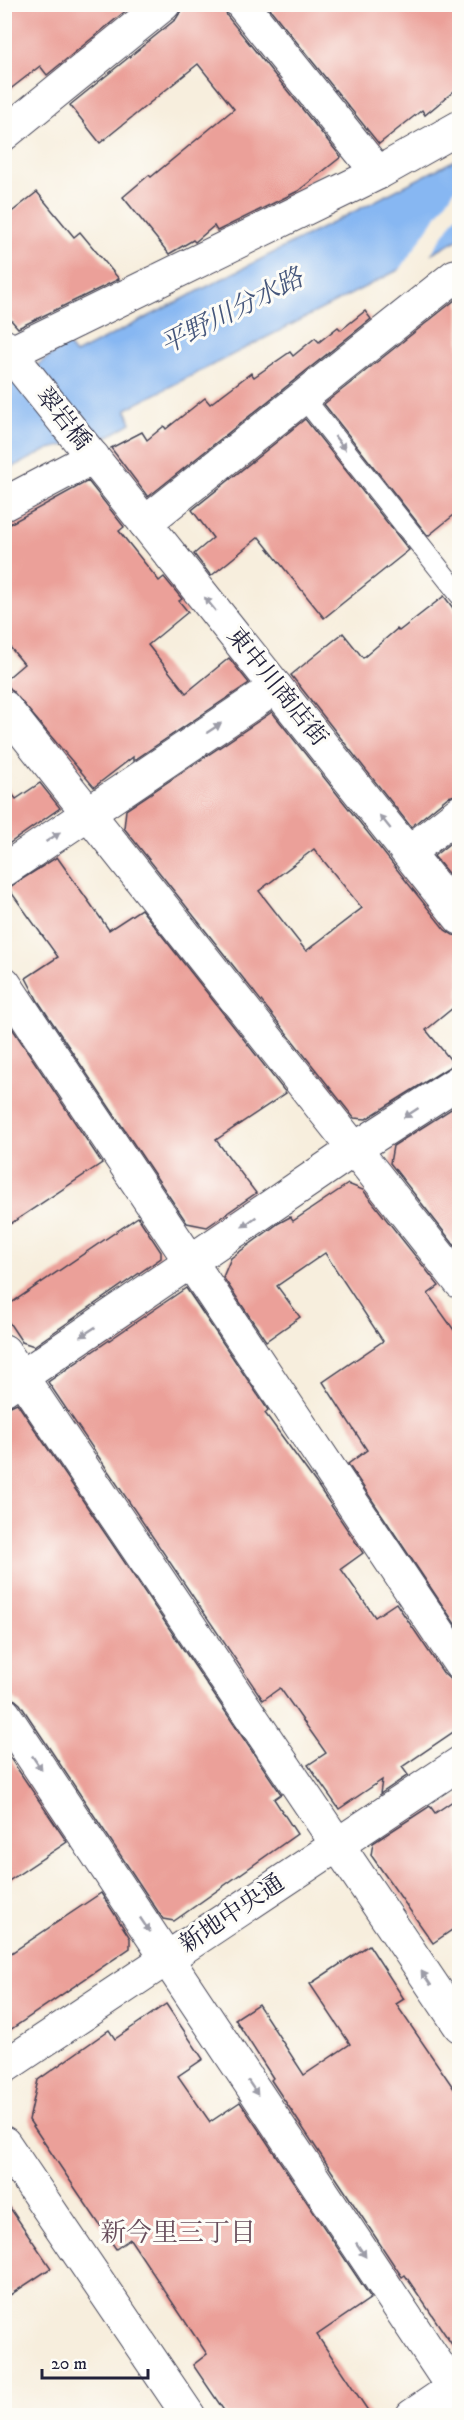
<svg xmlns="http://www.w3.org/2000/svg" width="464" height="2420" font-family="'IM FELL DW Pica','Noto Serif JP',serif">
	<rect width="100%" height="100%" fill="#fdfcf7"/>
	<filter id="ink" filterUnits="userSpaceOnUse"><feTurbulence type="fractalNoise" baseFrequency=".0167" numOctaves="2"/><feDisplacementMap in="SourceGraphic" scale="12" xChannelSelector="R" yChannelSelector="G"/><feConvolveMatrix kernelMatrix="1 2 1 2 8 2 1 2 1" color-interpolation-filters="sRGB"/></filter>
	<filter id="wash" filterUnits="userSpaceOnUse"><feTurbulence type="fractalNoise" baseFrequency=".008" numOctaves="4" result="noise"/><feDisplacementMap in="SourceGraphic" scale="24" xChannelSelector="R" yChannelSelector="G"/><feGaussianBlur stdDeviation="1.35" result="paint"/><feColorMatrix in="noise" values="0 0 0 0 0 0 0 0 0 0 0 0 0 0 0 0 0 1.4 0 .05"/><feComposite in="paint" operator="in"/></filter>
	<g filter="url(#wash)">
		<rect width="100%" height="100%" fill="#f7eedd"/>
		<!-- water -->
		<polygon fill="#87b7f2" stroke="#546c96" stroke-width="1.5" points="459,158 459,239 126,409 131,423 109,436 49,449 5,471 4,389 67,344 75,354"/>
		<!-- pier -->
		<polygon fill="#f7eedd" points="459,183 459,212 428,258 397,274"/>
		<g id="blocks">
			<!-- building -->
			<g fill="#eba099" fill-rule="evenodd">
				<polygon points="4,4 134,4 47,75 40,66 4,94"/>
				<polygon points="182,4 224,4 227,16 341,157 298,191 217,231 214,226 195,242 193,240 169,254 123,197 149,175 151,177 234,109 198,64 100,143 70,105 176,19 181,11"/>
				<polygon points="266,4 459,4 459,87 425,115 422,110 379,144"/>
				<polygon points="37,192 74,237 80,232 119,279 18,328 4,312 4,218"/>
				<polygon points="455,300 459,300 459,511 428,536 324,404"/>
				<polygon points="365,311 371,319 148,497 111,448 142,432 147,440 164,426 166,429 205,398 210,404 251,373 254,377 290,352 293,356 315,338 319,342 338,327 341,330"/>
				<polygon points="305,419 409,550 324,618 259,537 211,576 194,554 213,538 192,510"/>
				<polygon points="88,481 124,527 119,531 159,581 164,577 182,599 179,601 188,612 148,645 186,693 229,658 249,683 133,761 133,757 94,787 4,681 24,664 4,640 4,527"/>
				<polygon points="444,596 459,616 459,794 448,797 411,827 291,675 343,633 363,658 397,629 399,631"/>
				<path d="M272,712L445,930L453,935L459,936V1003L426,1030L454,1064L366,1119L354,1118L124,828L126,810ZM314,849L362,908L306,951L259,891Z"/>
				<polygon points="4,783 16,799 40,783 60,808 4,847"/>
				<polygon points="459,836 459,887 434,856"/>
				<polygon points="57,857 109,930 141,909 286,1093 216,1140 256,1193 207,1227 187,1223 38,1001 26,978 58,957 8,888"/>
				<polygon points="8,1022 102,1163 4,1228 4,1025"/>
				<polygon points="459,1104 459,1242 455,1246 390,1163 393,1146"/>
				<polygon points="348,1184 363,1190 439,1286 428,1294 459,1337 459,1630 348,1464 367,1450 323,1382 383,1341 325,1253 277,1286 300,1317 266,1341 223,1277 231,1258 279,1223 290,1217 293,1221"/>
				<polygon points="138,1217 161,1252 161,1258 34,1346 22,1342 4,1315 4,1308"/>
				<polygon points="186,1288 268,1410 265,1413 316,1483 363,1553 341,1569 375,1617 396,1603 444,1674 451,1680 459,1683 459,1728 402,1767 408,1775 380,1794 382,1780 339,1809 308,1765 326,1753 280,1688 263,1700 48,1382"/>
				<polygon points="17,1403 281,1794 274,1799 297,1834 174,1921 163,1919 20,1704 13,1698 4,1696 4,1409"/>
				<polygon points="4,1749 67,1842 4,1884"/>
				<polygon points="459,1797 459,1925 433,1943 371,1855 373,1843 430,1806 435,1813"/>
				<polygon points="101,1893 130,1938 130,1948 4,2034 4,1958"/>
				<polygon points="369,1945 404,1999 396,2004 459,2096 459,2355 405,2275 402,2277 271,2080 273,2078 235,2019 258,2004 304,2075 350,2044 310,1984"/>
				<polygon points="166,2004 203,2059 178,2076 210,2122 240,2102 371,2298 317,2335 371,2415 227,2415 193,2365 207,2354 130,2239 116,2249 29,2120 38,2080 109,2030 115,2039"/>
				<polygon points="4,2199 51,2268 4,2299"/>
			</g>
		</g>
	</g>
	<g filter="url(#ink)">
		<use href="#blocks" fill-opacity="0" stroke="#424153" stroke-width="1.5"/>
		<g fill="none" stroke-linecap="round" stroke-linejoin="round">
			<defs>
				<polyline id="service" points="303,397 460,595"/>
				<g id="minor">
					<polyline points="242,4 378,173"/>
					<polyline points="4,134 164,4"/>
					<polyline points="4,346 460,918"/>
					<polyline points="4,356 378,173 460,127"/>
					<polyline points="4,504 93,457"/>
					<polyline points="145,523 455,276 460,282"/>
					<polyline points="4,707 460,1282"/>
					<polyline points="409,852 460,812"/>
					<polyline points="4,870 276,687"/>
					<polyline points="4,983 460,1664"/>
					<polyline points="4,1351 460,2026"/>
					<polyline points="4,1389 356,1148 460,1081"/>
					<polyline points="4,1714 453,2388 460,2390"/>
					<polyline points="412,2416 453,2388"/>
				</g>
				<g id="tertiary">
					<polyline points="4,2067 460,1763"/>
					<polyline points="4,2143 189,2416"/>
				</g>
			</defs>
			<!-- service casing -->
			<use href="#service" stroke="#424153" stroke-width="22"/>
			<!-- minor casing -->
			<use href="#minor" stroke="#424153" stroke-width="35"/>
			<!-- tertiary casing -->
			<use href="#tertiary" stroke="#424153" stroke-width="35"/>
			<!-- service -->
			<use href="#service" stroke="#fff" stroke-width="20"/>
			<!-- minor -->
			<use href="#minor" stroke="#fff" stroke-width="33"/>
			<!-- tertiary -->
			<use href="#tertiary" stroke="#fff" stroke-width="33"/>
		</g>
		<!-- one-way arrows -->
		<defs><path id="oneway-solid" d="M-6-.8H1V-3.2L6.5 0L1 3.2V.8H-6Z" transform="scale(1.5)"/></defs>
		<g fill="#9c9ca7">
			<use href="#oneway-solid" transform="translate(340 443) rotate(52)"/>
			<use href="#oneway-solid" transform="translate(210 604) rotate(-129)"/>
			<use href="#oneway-solid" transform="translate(214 728) rotate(-34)"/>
			<use href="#oneway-solid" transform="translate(385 822) rotate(-129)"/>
			<use href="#oneway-solid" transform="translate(53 837) rotate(-34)"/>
			<use href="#oneway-solid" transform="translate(411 1113) rotate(147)"/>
			<use href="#oneway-solid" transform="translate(249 1222) rotate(145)"/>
			<use href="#oneway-solid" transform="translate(88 1332) rotate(146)"/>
			<use href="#oneway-solid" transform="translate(37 1763) rotate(56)"/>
			<use href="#oneway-solid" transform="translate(145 1925) rotate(56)"/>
			<use href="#oneway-solid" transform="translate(426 1978) rotate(-124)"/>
			<use href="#oneway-solid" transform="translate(253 2088) rotate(56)"/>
			<use href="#oneway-solid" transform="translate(361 2250) rotate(56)"/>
		</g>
	</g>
	<g text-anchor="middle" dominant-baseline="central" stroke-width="6" stroke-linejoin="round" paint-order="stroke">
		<!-- street labels -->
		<g font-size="24" fill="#22223b" stroke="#fdfcf7">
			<text transform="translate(63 419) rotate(51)">翠岩橋</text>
			<text transform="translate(277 687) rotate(51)">東中川商店街</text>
			<text transform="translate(232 1914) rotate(-34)">新地中央通</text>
		</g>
		<!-- water labels -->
		<g font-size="26" font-style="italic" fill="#45567b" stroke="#fdfcf7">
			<text transform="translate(232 312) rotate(-27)">平野川分水路</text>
		</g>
		<!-- neighbourhood labels -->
		<g font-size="26" fill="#684e5c" stroke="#fdfcf7">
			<text x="178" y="2233">新今里三丁目</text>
		</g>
	</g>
	<!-- margin -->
	<rect width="464" height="2420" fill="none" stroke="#fdfcf7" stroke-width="24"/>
	<!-- scale -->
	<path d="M42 2369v9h106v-9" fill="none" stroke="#22223b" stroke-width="3"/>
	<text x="51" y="2369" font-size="18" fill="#22223b" stroke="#fdfcf7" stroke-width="4.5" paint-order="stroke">20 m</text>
</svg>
